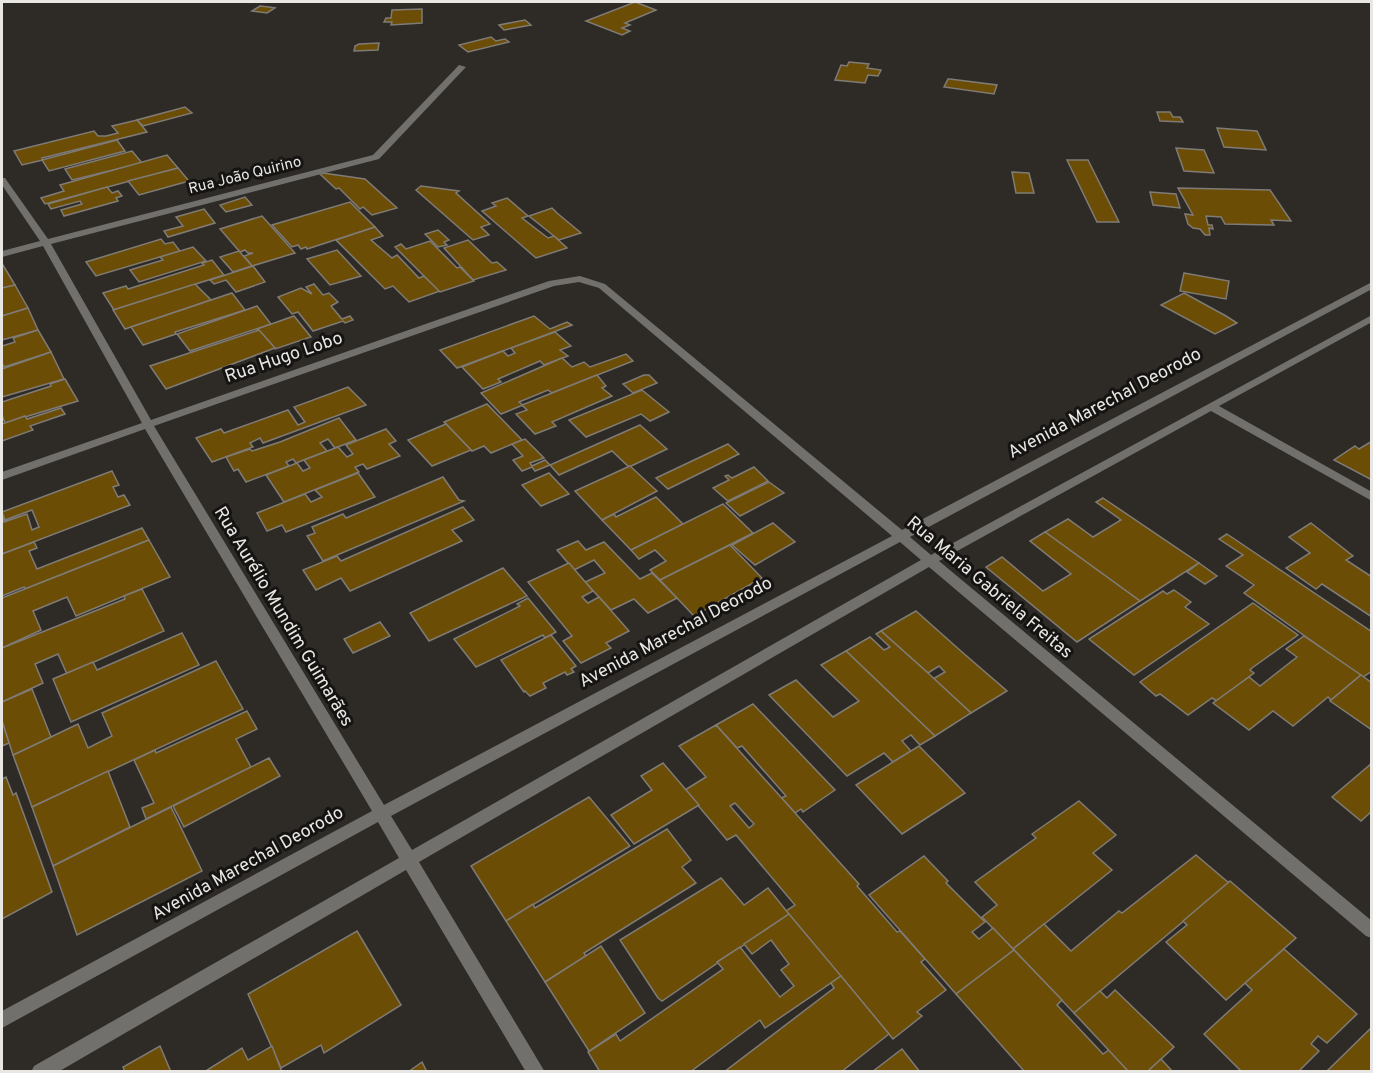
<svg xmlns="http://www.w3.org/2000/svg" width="1373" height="1073" font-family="Overpass,sans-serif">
	<rect width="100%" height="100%" fill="#2e2b27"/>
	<!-- building -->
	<g fill="#6c4d05" stroke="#7f7b76" stroke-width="1.5" fill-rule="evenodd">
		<polygon points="635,2 656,10 625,23 630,25 622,28 630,31 622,35 586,21"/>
		<polygon points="260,6 269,7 275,8 267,13 252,11"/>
		<polygon points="422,9 422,23 391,25 392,22 384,22 386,18 391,18 392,10"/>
		<polygon points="525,20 531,25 504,30 499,25"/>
		<polygon points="491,37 496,41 505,39 509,42 468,52 459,45"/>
		<polygon points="379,43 378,50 354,51 355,46 359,44"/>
		<polygon points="849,62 869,64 867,68 881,70 878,76 868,75 865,83 835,80 841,65 847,66"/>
		<polygon points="948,79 950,79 997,85 994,94 944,87"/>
		<polygon points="185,107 192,113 143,126 137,120"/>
		<polygon points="1157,112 1170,112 1173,117 1180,117 1183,122 1160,121"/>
		<polygon points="137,120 147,132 42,158 43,160 22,165 14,151 94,131 98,136 106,136 118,133 112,126"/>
		<polygon points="1217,128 1257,131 1266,150 1224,147"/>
		<polygon points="117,140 125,151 49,171 42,160"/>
		<polygon points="1176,148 1204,150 1214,173 1184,171"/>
		<polygon points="132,151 142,163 72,180 65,169"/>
		<polygon points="167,155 178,168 45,204 41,198 64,191 60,185"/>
		<polygon points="1067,160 1088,160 1119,222 1097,222"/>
		<polygon points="178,168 189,181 139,195 128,181"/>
		<polygon points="1012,172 1029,173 1034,193 1016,193"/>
		<polygon points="323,173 365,179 397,208 372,215 363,207 360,209 339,188 336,189 320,174"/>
		<polygon points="421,186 459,191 456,193 490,224 481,227 489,235 473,240 416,190"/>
		<polygon points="107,187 112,193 118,191 122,196 116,198 118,201 64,216 61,210 82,204 80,201 51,209 48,204"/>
		<polygon points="1178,188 1270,190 1291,221 1271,220 1274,225 1225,224 1221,217 1206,216 1208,225 1212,225 1213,229 1209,228 1210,235 1205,235 1200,229 1193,228 1188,224 1185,214 1193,215"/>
		<polygon points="1150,192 1176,194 1180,208 1153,205"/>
		<polygon points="245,197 252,205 226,212 220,205"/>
		<polygon points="507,198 528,216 522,218 548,238 554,236 567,248 536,258 482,211 496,206 492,203"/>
		<polygon points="350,202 375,227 307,249 306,247 301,249 298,245 292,247 272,225"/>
		<polygon points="552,208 557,213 581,233 559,240 529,216"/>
		<polygon points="204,209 215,223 168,237 164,231 183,226 176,217"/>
		<polygon points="262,216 295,253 252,266 244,256 253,253 248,253 245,250 240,252 220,229"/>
		<polygon points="375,227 383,236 371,240 392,258 397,255 419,278 424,276 440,291 409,302 393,286 385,289 336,240"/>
		<polygon points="438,230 449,240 444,242 447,245 438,247 425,234"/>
		<polygon points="161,239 165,244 173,242 180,251 96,276 86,262"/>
		<polygon points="468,240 492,263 497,262 506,270 473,280 444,248"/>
		<polygon points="430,241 457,268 460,267 474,281 440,292 395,247 401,244 406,249"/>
		<polygon points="193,247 206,261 139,282 130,270 163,260 160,257"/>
		<polygon points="337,250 361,276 330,285 307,259"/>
		<polygon points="239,251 252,266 233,272 220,257"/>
		<polygon points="212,260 224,275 114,310 103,293 126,286 128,289 204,265 202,263"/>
		<polygon points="2,265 3,265 15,285 2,288"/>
		<polygon points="253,266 265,282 236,292 226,280 214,284 210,280"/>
		<polygon points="1184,273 1229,281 1226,299 1180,291"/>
		<polygon points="195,284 211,300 125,329 113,310"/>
		<polygon points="314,284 323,295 329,293 338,302 331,306 342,319 350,316 353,320 345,323 343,321 313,331 298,312 292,314 278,297 301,288 312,294 306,287"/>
		<polygon points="15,285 28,308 2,316 2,288"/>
		<polygon points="232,293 245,310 175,332 176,334 143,345 131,327"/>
		<polygon points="1184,293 1226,316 1237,323 1215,334 1161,305"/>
		<polygon points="257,306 271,324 190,351 177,334"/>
		<polygon points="28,308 38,330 2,340 2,316"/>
		<polygon points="294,316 311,337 275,349 257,329"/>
		<polygon points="534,316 550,329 567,322 572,325 457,368 440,350"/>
		<polygon points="38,330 51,352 4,367 2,363 2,346 15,342 13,338"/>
		<polygon points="259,330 275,348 166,389 150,366"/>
		<polygon points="555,332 571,346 560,350 568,356 544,365 540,361 498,379 501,382 483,389 462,367 503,351 508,356 515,353 511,348"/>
		<polygon points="51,352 64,379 2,397 2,369"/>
		<polygon points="626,354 633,361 552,393 548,390 519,402 523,405 501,414 481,393 562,358 572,367 584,362 590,367"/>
		<polygon points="597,375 606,386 602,388 612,396 552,422 556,426 535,434 516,414 527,410 522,405"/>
		<polygon points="644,375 649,375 657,383 633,393 623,384"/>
		<polygon points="65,379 78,401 5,423 2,415 2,402 51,386 50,384"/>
		<polygon points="348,387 366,405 263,443 260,438 250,443 253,447 212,462 196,438 221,429 224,433 288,410 298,425 305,422 294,407"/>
		<polygon points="642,390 669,412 650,421 641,414 586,437 569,420"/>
		<polygon points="487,404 522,440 491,453 484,446 472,451 444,422"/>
		<polygon points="61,408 65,414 30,426 33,430 2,441 2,424 25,416 27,419"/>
		<polygon points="339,418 356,440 335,448 328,439 320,443 327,451 296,463 293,459 286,462 289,466 246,482 238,469 234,471 226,457 250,449 252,451 280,442"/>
		<polygon points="446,424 471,450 432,466 408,440"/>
		<polygon points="640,425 667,449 629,467 612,451 559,475 550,465"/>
		<polygon points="386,429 396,441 389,444 400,456 367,469 363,464 355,467 359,472 284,502 266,475 297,463 303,471 310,468 304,460 338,447 347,457 353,454 346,445"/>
		<polygon points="525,439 544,458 530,463 532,466 545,460 550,465 535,471 532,467 522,471 513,460 523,456 512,444"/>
		<polygon points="1372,441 1372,480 1334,460 1355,446 1359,449"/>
		<polygon points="728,444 739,454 668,489 656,478"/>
		<polygon points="630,466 657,491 602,520 575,491"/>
		<polygon points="754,467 768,481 728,501 713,488 729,480 725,476 728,475 732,478"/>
		<polygon points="112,471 119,485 113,487 118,497 124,495 130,505 2,554 2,516 4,522 27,514 32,530 39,527 32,510 5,520 2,512"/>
		<polygon points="358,473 375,497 286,532 282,525 267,531 257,513 305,494 311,502 322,497 315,490"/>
		<polygon points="549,473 569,494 541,506 522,485"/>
		<polygon points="443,477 459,500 464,501 323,561 307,536 315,533 312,527 343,514 346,518"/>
		<polygon points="769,482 784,493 740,516 726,503"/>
		<polygon points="656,497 683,524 631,550 602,520 614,514 616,517"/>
		<polygon points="1103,498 1199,563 1140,601 1045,532 1068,519 1093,537 1121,520 1096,502"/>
		<polygon points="723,504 753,533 660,580 650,570 666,561 655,550 639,559 631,550"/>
		<polygon points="463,507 474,520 452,530 462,541 350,591 341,578 316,590 303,570 337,556 341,561"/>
		<polygon points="773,523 795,542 755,565 732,545"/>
		<polygon points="1311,523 1353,556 1346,560 1372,577 1372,617 1322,584 1316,589 1286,568 1310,553 1289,537"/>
		<polygon points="142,528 149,540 25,589 24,587 2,596 2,554 34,542 37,548 29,551 37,569"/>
		<polygon points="1045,532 1140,601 1077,642 986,567 1002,557 1043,591 1071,574 1030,541"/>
		<polygon points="1227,534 1372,632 1372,671 1363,677 1244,593 1254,585 1226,566 1243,555 1219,539"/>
		<polygon points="149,540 170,577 76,616 67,597 33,611 41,630 2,648 2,598"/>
		<polygon points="578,541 586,550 604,542 640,579 652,573 677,598 648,613 634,599 611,610 585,582 605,573 594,560 574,570 557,550"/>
		<polygon points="730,545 762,578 694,616 660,580"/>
		<polygon points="569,563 593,591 582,597 588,603 599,597 629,631 606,643 611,648 581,663 563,641 572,636 528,582"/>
		<polygon points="1199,563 1217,576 1205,584 1187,572"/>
		<polygon points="503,568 527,596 429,641 410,613"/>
		<polygon points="142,589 164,631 67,674 58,654 35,664 43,683 2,702 2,648 125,599 124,596"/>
		<polygon points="1174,590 1191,602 1185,607 1209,624 1134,675 1089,639 1163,591 1167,594"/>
		<polygon points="528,598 556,632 545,638 543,635 476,667 454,639 520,606 517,604"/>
		<polygon points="1253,603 1298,635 1252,668 1250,670 1254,673 1217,701 1212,698 1188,715 1160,694 1156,696 1140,682"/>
		<polygon points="916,611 962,652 1007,691 971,713 933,679 945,672 939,666 928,673 881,631"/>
		<polygon points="380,622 390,636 353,653 344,639"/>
		<polygon points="881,631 928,673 971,713 935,736 846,651 870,637 884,650 890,647 876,634"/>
		<polygon points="182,633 199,665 71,722 53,679 93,662 97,670"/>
		<polygon points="551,635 576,666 571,669 574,672 567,675 565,672 543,683 546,688 530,696 525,691 524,692 501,660"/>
		<polygon points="1304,636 1361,675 1331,700 1328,697 1293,726 1273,711 1249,730 1213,703 1249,677 1260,686 1297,657 1286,649"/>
		<polygon points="846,651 935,736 920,745 911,735 902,741 911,751 893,762 884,753 847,776 769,695 796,680 833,717 859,701 821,665"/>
		<polygon points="216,661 243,709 32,807 13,755 78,724 88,748 112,736 102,713"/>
		<polygon points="1361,675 1372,683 1372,730 1330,701"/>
		<polygon points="32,689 51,737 13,755 2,721 2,702"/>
		<polygon points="753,704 835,790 803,812 801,809 795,813 787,804 781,798 786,796 742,746 737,748 716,725"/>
		<polygon points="247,711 257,729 236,739 251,767 146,819 142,808 154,803 134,760 155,750 156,753"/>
		<polygon points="2,721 9,743 2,746"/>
		<path d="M716,725L859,884L857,886L897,932L900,931L925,959L921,962L946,990L917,1012L922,1016L893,1039L786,911L795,905L736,835L727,840L685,790L706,777L679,746ZM735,803L754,824L749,828L730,806Z"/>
		<polygon points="919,746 965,793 902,834 856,785"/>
		<polygon points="269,758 280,776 184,827 173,806"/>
		<polygon points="663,763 699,805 634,844 611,815 652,790 641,776"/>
		<polygon points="1372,763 1372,811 1361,821 1332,797"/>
		<polygon points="108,771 130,827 53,866 32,807"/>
		<polygon points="6,777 13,795 16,793 52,892 2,919 2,779"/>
		<polygon points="589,797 630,846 506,921 471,866"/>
		<polygon points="1079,801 1116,835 1093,853 1112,870 1013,949 982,917 997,905 975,882 1036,838 1032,834"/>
		<polygon points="171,807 202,871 77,935 53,866"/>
		<polygon points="667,829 691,860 682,867 696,883 584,953 586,956 545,982 506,921 533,904 535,908"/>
		<polygon points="1196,855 1229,883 1074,1013 1013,949 1044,924 1071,951 1119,911 1122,913"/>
		<polygon points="924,856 948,881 946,883 985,922 972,932 979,939 993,928 1014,950 956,994 869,895"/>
		<polygon points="721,878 744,905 768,888 789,914 662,1001 658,998 620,940"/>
		<polygon points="1230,881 1296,938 1226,1000 1166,942 1187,925 1183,921"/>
		<polygon points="789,914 841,976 765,1028 760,1020 690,1072 600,1072 588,1052 616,1034 620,1041 723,969 717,962 740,947 780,997 794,986 781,970 789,964 771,940 752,954 744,944"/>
		<polygon points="357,931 401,1005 324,1053 321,1045 281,1068 248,994"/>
		<polygon points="601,946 645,1013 589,1051 545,982"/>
		<polygon points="1284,949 1357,1014 1327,1043 1318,1036 1311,1044 1319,1051 1298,1072 1242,1072 1204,1034 1252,990 1245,983"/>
		<polygon points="1014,950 1062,1000 1057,1005 1103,1054 1109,1050 1129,1072 1025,1072 956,994"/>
		<polygon points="841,976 889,1034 841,1072 724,1072 834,988 831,983"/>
		<polygon points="1115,990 1174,1047 1147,1072 1129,1072 1074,1013 1100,991 1107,998"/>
		<polygon points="1372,1027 1372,1072 1326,1072"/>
		<polygon points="160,1046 171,1072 125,1072 123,1067"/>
		<polygon points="272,1046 282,1072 204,1072 242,1048 248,1060"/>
		<polygon points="902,1049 920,1072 872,1072"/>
		<polygon points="1161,1059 1173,1072 1147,1072"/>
		<polygon points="422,1062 427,1072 408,1072"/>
	</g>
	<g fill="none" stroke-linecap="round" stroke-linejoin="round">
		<!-- minor -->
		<path fill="#71706d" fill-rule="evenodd" d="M459,65L466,67L379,159L51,244L151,420L549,281L580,276L605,284L902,530L1372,282V289L910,537L931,555L1372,315V322L1219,406L1372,492V501L1211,411L939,561L1372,921V938L1366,936L929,567L419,862L545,1072H526L406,870L58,1072H31L34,1066L399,858L378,822L2,1028V1011L372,811L145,429L2,480V472L142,423L43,246L2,257V251L40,241L2,185V178H5L48,239L373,155ZM579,282L599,288L892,536L384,805L154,426L554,286ZM900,542L921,560L412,850L391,816Z"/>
	</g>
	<g text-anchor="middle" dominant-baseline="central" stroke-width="6" stroke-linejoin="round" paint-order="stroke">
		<!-- far-street labels -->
		<g font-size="15" fill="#e9e7e4" stroke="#151412">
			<text transform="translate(245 176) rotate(-14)">Rua João Quirino</text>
		</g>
		<!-- street labels -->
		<g font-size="18" fill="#e9e7e4" stroke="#151412">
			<text transform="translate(284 358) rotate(-19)">Rua Hugo Lobo</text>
			<text transform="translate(1105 404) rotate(-28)">Avenida Marechal Deorodo</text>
			<text transform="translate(989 588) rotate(40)">Rua Maria Gabriela Freitas</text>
			<text transform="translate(283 617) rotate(59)">Rua Aurélio Mundim Guimarães</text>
			<text transform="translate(676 633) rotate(-28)">Avenida Marechal Deorodo</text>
			<text transform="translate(248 864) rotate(-29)">Avenida Marechal Deorodo</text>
		</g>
	</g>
	<!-- border -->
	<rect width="1373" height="1073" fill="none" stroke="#e9e7e4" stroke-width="6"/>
</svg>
